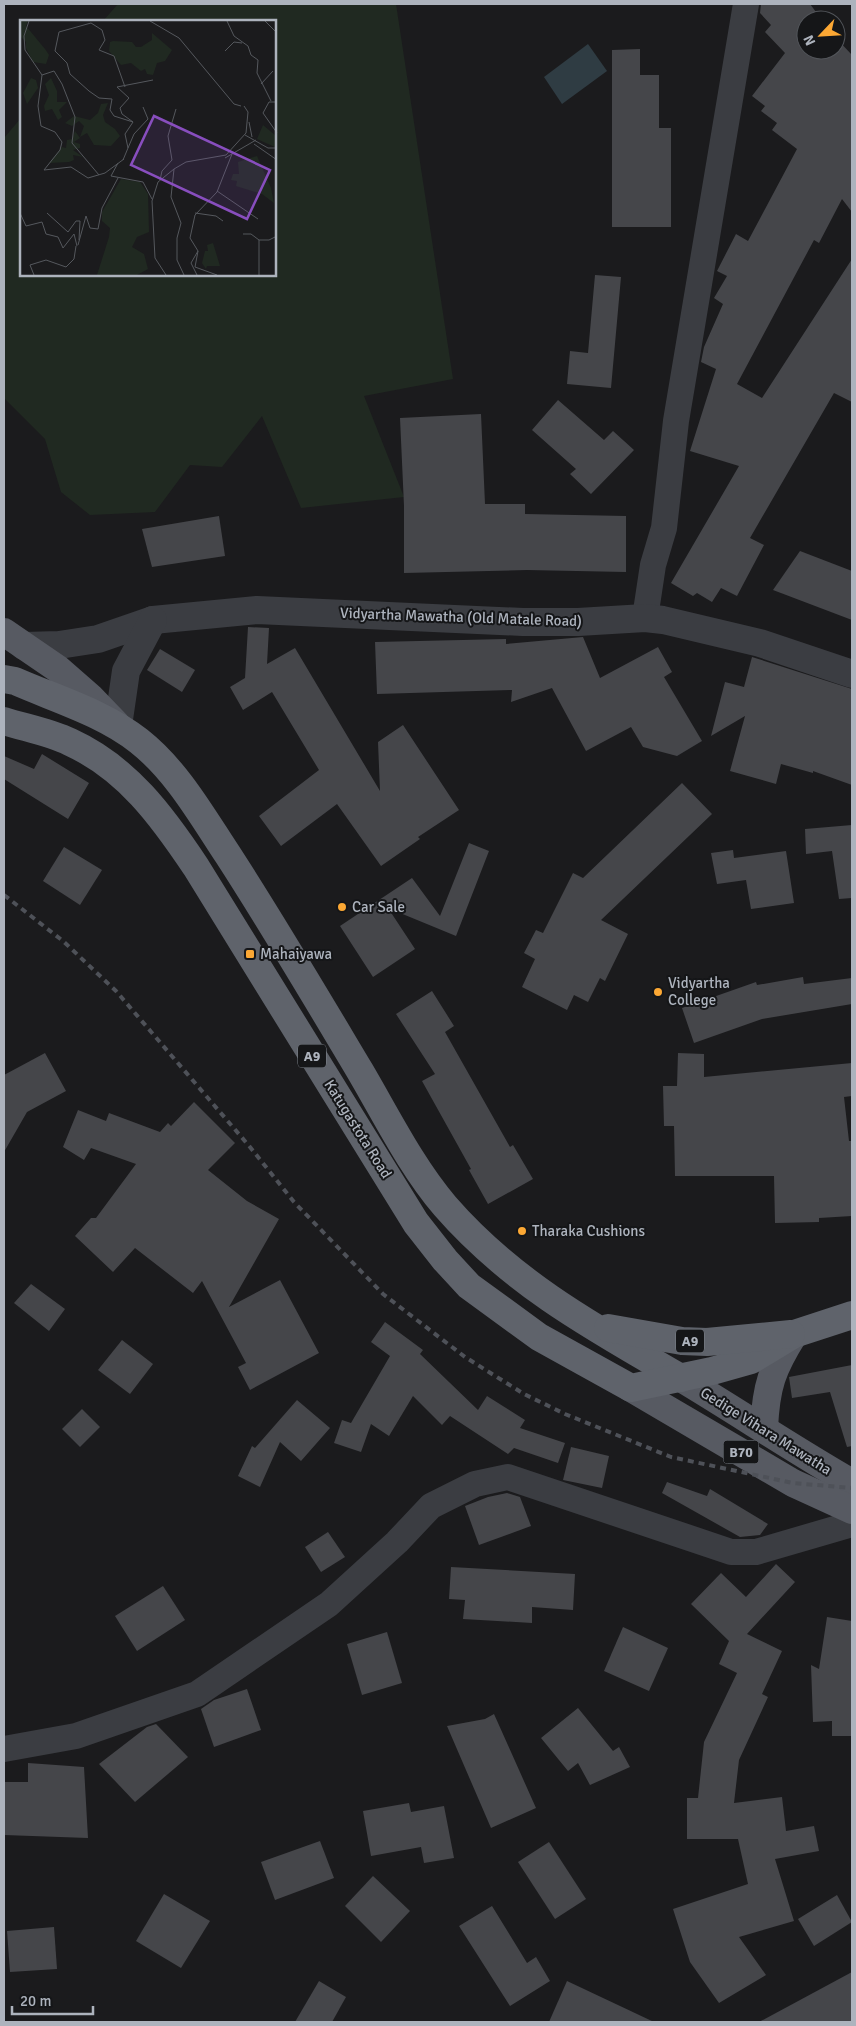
<svg xmlns="http://www.w3.org/2000/svg" width="856" height="2026" font-family="Signika,sans-serif">
	<rect width="100%" height="100%" fill="#1b1b1d"/>
	<!-- green -->
	<polygon fill="#202921" points="118,4 396,4 453,379 364,396 404,497 301,508 262,416 222,467 190,465 155,512 90,515 61,492 45,439 4,398 4,138 21,118 21,275 275,275 275,21 103,21"/>
	<!-- water -->
	<polygon fill="#2f3c43" points="588,44 607,71 562,104 544,77"/>
	<!-- building -->
	<g fill="#45464a">
		<polygon points="761,4 810,4 822,20 806,20 806,50 836,50 836,38 852,55 852,212 842,199 819,243 814,240 737,384 762,398 852,259 852,402 834,393 750,538 764,545 737,596 721,588 712,602 697,593 693,596 671,583 739,466 690,451 716,369 701,362 704,347 723,304 714,298 727,276 717,271 736,234 748,241 797,149 772,130 777,123 761,111 765,106 752,96 785,53 765,32 771,25 760,13"/>
		<polygon points="640,49 640,75 659,75 659,128 671,128 671,227 612,227 612,50"/>
		<polygon points="595,275 621,277 611,388 567,384 570,351 588,353"/>
		<polygon points="558,400 604,440 613,431 634,450 591,494 570,474 576,469 532,430"/>
		<polygon points="481,414 485,504 525,504 525,514 626,516 626,572 527,570 404,573 404,506 400,418"/>
		<polygon points="219,516 225,556 152,567 142,529"/>
		<polygon points="800,551 852,571 852,620 773,590"/>
		<polygon points="248,627 269,628 267,664 295,648 380,791 378,742 403,725 459,810 418,837 420,839 381,866 337,804 281,846 259,816 319,770 272,692 243,710 230,687 245,678"/>
		<polygon points="583,637 600,678 658,647 672,672 664,677 702,741 677,756 643,747 631,727 586,751 552,688 511,702 512,690 377,694 375,642 506,639 506,644"/>
		<polygon points="160,649 195,670 182,692 147,670"/>
		<polygon points="752,657 852,689 852,785 813,771 813,773 781,764 776,784 730,771 745,716 711,736 725,682 744,687"/>
		<polygon points="42,754 89,783 68,819 4,779 4,756 34,769"/>
		<polygon points="682,783 712,814 601,920 628,934 605,981 600,978 588,1002 574,995 567,1010 522,987 535,959 524,953 536,930 543,933 573,873 583,878"/>
		<polygon points="852,825 852,898 839,899 832,851 806,854 805,829"/>
		<polygon points="469,843 489,851 456,936 388,908 415,949 373,977 340,926 412,878 440,916"/>
		<polygon points="64,847 102,870 80,905 43,881"/>
		<polygon points="733,850 734,858 786,851 794,903 751,909 746,880 717,884 711,853"/>
		<polygon points="803,977 804,984 852,978 852,1004 762,1019 694,1043 682,1008 756,982 757,985"/>
		<polygon points="432,991 454,1026 445,1032 510,1147 513,1145 533,1179 488,1204 469,1170 471,1169 422,1081 435,1074 396,1014"/>
		<polygon points="45,1053 66,1091 27,1112 4,1152 4,1075"/>
		<polygon points="678,1053 704,1054 704,1077 852,1063 852,1096 844,1097 849,1141 852,1141 852,1216 819,1218 819,1222 775,1223 774,1176 675,1176 674,1126 664,1126 663,1086 677,1086"/>
		<polygon points="194,1102 235,1143 208,1170 247,1201 279,1219 229,1307 280,1280 319,1353 250,1390 238,1367 246,1363 202,1281 193,1293 135,1248 113,1272 75,1236 91,1218 96,1218 136,1164 91,1148 84,1160 63,1147 78,1110 106,1121 109,1113 160,1132 168,1123 171,1126"/>
		<polygon points="31,1284 65,1309 49,1331 14,1303"/>
		<polygon points="385,1322 423,1350 420,1354 478,1410 487,1396 525,1420 520,1428 565,1443 558,1463 514,1448 508,1454 450,1416 442,1425 413,1396 389,1436 371,1424 361,1452 334,1443 342,1420 351,1423 390,1356 371,1342"/>
		<polygon points="122,1340 153,1364 130,1394 98,1370"/>
		<polygon points="852,1365 852,1446 847,1447 830,1392 792,1398 789,1377"/>
		<polygon points="297,1400 330,1428 301,1461 280,1442 260,1487 238,1476 252,1446 255,1448"/>
		<polygon points="82,1409 100,1427 80,1447 62,1429"/>
		<polygon points="571,1447 609,1456 602,1488 563,1480"/>
		<polygon points="667,1482 707,1496 710,1489 768,1524 760,1535 740,1537 662,1493"/>
		<polygon points="507,1493 520,1497 531,1526 479,1545 465,1506 488,1497"/>
		<polygon points="328,1532 345,1557 321,1572 305,1547"/>
		<polygon points="776,1564 795,1582 747,1634 782,1651 762,1694 768,1697 739,1760 734,1803 782,1797 786,1831 814,1826 819,1851 775,1859 794,1921 739,1937 766,1975 719,2003 690,1962 673,1909 748,1884 738,1839 687,1839 687,1798 698,1798 704,1742 737,1673 719,1664 729,1641 691,1604 721,1573 746,1597"/>
		<polygon points="451,1567 575,1574 573,1610 532,1607 532,1623 463,1619 465,1600 449,1599"/>
		<polygon points="163,1586 185,1620 137,1651 115,1616"/>
		<polygon points="827,1617 852,1621 852,1736 832,1736 832,1721 813,1722 811,1665 819,1669"/>
		<polygon points="623,1627 668,1648 649,1691 604,1671"/>
		<polygon points="387,1632 402,1683 362,1695 347,1644"/>
		<polygon points="247,1689 261,1730 214,1747 201,1709 214,1700"/>
		<polygon points="578,1708 613,1751 619,1747 630,1767 590,1785 578,1763 568,1771 541,1738"/>
		<polygon points="494,1714 536,1808 491,1828 447,1726 485,1719"/>
		<polygon points="156,1724 188,1757 135,1802 99,1764 147,1727"/>
		<polygon points="28,1763 84,1767 88,1838 4,1835 4,1782 28,1782"/>
		<polygon points="409,1803 411,1812 444,1806 454,1858 424,1863 421,1847 371,1856 363,1811"/>
		<polygon points="320,1841 334,1878 275,1900 261,1862"/>
		<polygon points="549,1842 586,1899 555,1919 518,1862"/>
		<polygon points="373,1876 410,1911 381,1942 345,1906"/>
		<polygon points="164,1894 210,1921 181,1968 136,1941"/>
		<polygon points="837,1895 852,1922 814,1946 798,1919"/>
		<polygon points="492,1906 527,1963 536,1957 550,1981 510,2006 459,1926"/>
		<polygon points="54,1927 57,1969 10,1972 7,1931"/>
		<polygon points="852,1972 852,2022 759,2022"/>
		<polygon points="319,1981 346,1997 332,2022 295,2022"/>
		<polygon points="567,1981 654,2022 549,2022"/>
	</g>
	<g fill="none" stroke-linecap="round" stroke-linejoin="round">
		<!-- minor -->
		<g stroke="#3b3d42" stroke-width="26">
			<polyline points="645,618 653,565 664,528 676,421 746,4"/>
			<polyline points="4,1749 76,1736 197,1694 329,1604 397,1542 431,1506 475,1484 508,1477 731,1552 756,1552 852,1524"/>
		</g>
		<!-- tertiary -->
		<g stroke="#3b3d42" stroke-width="28">
			<polyline points="24,646 59,645 98,639 153,620 257,610 523,622 578,622 645,618 663,620 760,643 852,674"/>
			<polyline points="118,726 126,671 153,620"/>
		</g>
		<!-- primary -->
		<g stroke="#575a62" stroke-width="28">
			<polyline points="4,632 58,669 90,697 116,724"/>
			<path d="M681,1378C738,1412 794,1450 852,1483"/>
			<polyline points="631,1388 793,1483 852,1510"/>
			<path d="M764,1428C766,1386 772,1369 794,1334"/>
		</g>
		<!-- trunk -->
		<g stroke="#5f636b" stroke-width="28">
			<path d="M4,679L15,681C56,699 104,713 139,741C177,771 202,816 228,855C274,926 317,999 360,1071C387,1117 411,1166 445,1206C512,1283 594,1328 681,1378"/>
			<path d="M4,721C26,728 49,732 70,742C127,768 162,816 196,867L416,1223L445,1260L469,1286L539,1337L631,1388L712,1371L751,1360L794,1334L852,1315"/>
			<polyline points="608,1328 682,1341 707,1342 791,1334"/>
		</g>
		<!-- rail -->
		<polyline stroke="#4e5158" stroke-width="4" stroke-dasharray="6 5" stroke-linecap="butt" points="4,895 63,941 116,991 250,1147 294,1202 383,1294 465,1357 524,1394 565,1414 671,1457 793,1483 852,1488"/>
	</g>
	<!-- markers -->
	<g fill="#fca834" stroke="#151618" stroke-width="2">
		<circle cx="342" cy="907" r="5"/>
		<rect x="245" y="949" width="10" height="10" rx="2.5"/>
		<circle cx="658" cy="992" r="5"/>
		<circle cx="522" cy="1231" r="5"/>
	</g>
	<g text-anchor="middle" dominant-baseline="central" stroke-width="4" stroke-linejoin="round" paint-order="stroke">
		<!-- shield labels -->
		<g fill="#151618" stroke="#7f848c" stroke-width="1">
			<rect x="298" y="1044.5" width="28" height="23" rx="4"/>
			<rect x="676" y="1329.5" width="28" height="23" rx="4"/>
			<rect x="723.5" y="1440.5" width="35" height="23" rx="4"/>
		</g>
		<g font-size="14" font-weight="bold" fill="#adb3bd">
			<text x="312" y="1056">A9</text>
			<text x="690" y="1341">A9</text>
			<text x="741" y="1452">B70</text>
		</g>
		<!-- street labels -->
		<g font-size="15" fill="#adb3bd" stroke="#151618">
			<text transform="translate(461 617) rotate(2)">Vidyartha Mawatha (Old Matale Road)</text>
			<text transform="translate(358 1129) rotate(58)">Katugastota Road</text>
			<text transform="translate(766 1431) rotate(32)">Gedige Vihara Mawatha</text>
		</g>
		<!-- poi labels -->
		<g font-size="15" fill="#adb3bd" stroke="#151618" text-anchor="start">
			<text x="352" y="907">Car Sale</text>
			<text x="260" y="954">Mahaiyawa</text>
			<text x="668" y="983">Vidyartha<tspan x="668" dy="17">College</tspan></text>
			<text x="532" y="1231">Tharaka Cushions</text>
		</g>
	</g>
	<!-- overview -->
	<g transform="translate(20 20)">
		<rect width="256" height="256" fill="#1b1b1d"/>
		<path d="M0,1H8L6,6L25,29L29,35L26,44L13,42L6,28V22L0,16ZM132,13L152,30L145,41L137,43L133,55L127,54L125,49L121,51L111,43L101,45L89,31L90,22L93,21L112,22L116,27H121L132,20ZM11,58L16,60L18,68L7,84L3,73ZM31,58L37,71V82H47L39,90L42,97L38,100L32,89L25,91L24,86L29,75L25,64ZM88,83L83,95L85,102L95,109L100,116L91,126L74,125L67,113L60,117L64,106L59,101L52,106L45,103L54,96L70,100L78,93L81,84ZM243,105L256,116L255,127L237,119ZM55,111L60,118L54,122L60,124V128L53,130L63,137L53,135L54,140L49,142L29,143L42,127L46,128L47,120L52,119ZM237,136L251,168L254,183L242,174L216,166L217,161L211,160L213,154H219L218,142ZM101,159L120,162L128,174L129,212L117,217L112,227L124,234L128,249L117,255H77L89,217L90,208L82,201V192ZM193,223L200,246H187L186,249L182,243L185,231H188L187,225Z" fill="#202921"/>
		<path fill="none" stroke="#55585d" stroke-width="1" d="M9,1L4,16L5,30L22,55L18,86L21,106L35,112L42,122L40,130L24,150L51,147L68,158L85,153L104,139M130,1L159,18L214,84L221,86M207,1L214,16L228,26L231,35L238,40L237,53L251,81M245,1L257,13M71,3L39,12L35,31L47,43L50,54L69,71L79,78L92,79L90,90L94,96L113,102M71,3L82,10L85,20L79,30L94,36L105,67M205,31L214,22L222,23M22,55L34,51L42,64L55,97L52,123L79,155M241,64L253,51M257,82H249L243,93L257,113M113,102L102,94L100,88L109,78L97,67L133,60M229,102L232,117M225,115L248,128H257M234,124L257,140M108,128L114,114L128,99L123,87M205,138L236,120M103,140L108,128L105,114L113,102M98,143L91,156L123,162L132,179M140,160L142,151L152,140L148,116L156,89M197,171L238,199M0,193L6,206L22,202L26,214L38,217L43,228L54,214L57,226M27,193L48,212L56,201H60L59,220M175,193L196,196L203,201M223,214H231L239,220M58,225L66,196L70,208L78,209L82,188L98,158M178,231L170,218L175,195L197,172L212,134M178,231L175,247L197,255M14,255L10,245L26,240L46,247L54,239L56,226M146,255L135,238L132,181L138,162L154,149M164,255L157,240V218L161,203L151,177L154,149L166,142L206,135L226,113L228,92L224,86M177,255L171,243L178,231M239,255V220H249L257,216"/>
		<path fill="#884ebe" fill-opacity="0.15" stroke="#884ebe" stroke-width="2.5" d="M134,96L250,150L227,199L111,145Z"/>
		<rect width="256" height="256" fill="none" stroke="#adb3bd" stroke-width="2.5"/>
	</g>
	<!-- border -->
	<rect width="856" height="2026" fill="none" stroke="#adb3bd" stroke-width="10"/>
	<!-- north arrow -->
	<g transform="translate(821 35) rotate(245)"><circle r="24" fill="#151618" stroke="#52555a"/>
	<path d="M0-4L9 19L0 12L-9 19Z" fill="#fca834"/>
	<text y="-8" font-size="14" font-weight="bold" text-anchor="middle" fill="#adb3bd">N</text>
	</g>
	<!-- scale -->
	<path d="M12 2006v8h81v-8" fill="none" stroke="#adb3bd" stroke-width="2.5"/>
	<text x="20" y="2006" font-size="15" fill="#adb3bd" stroke="#151618" stroke-width="4" paint-order="stroke">20 m</text>
</svg>
